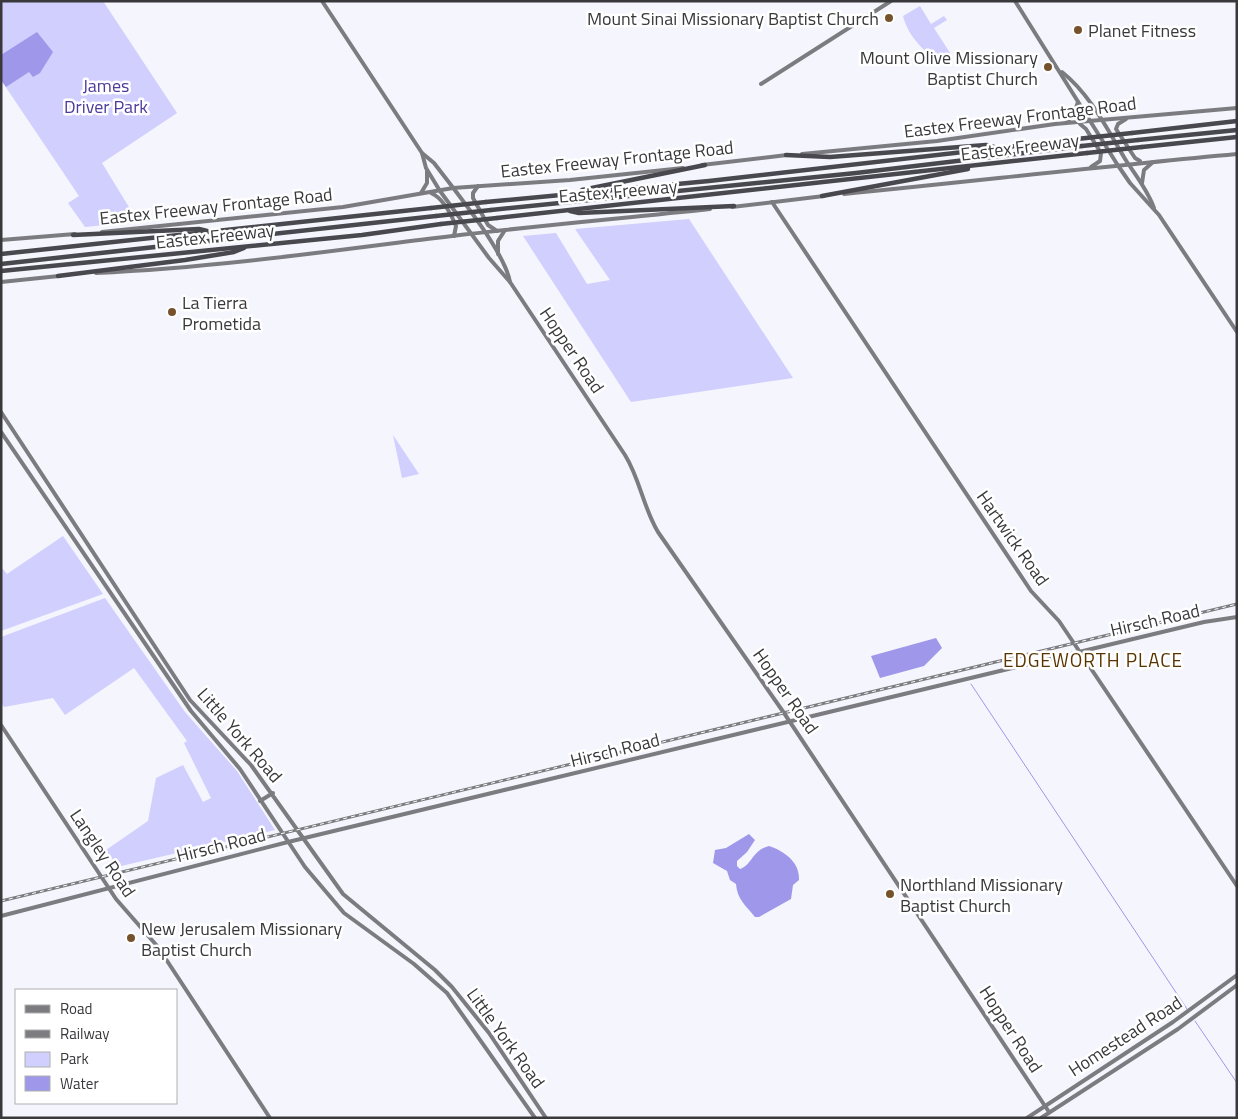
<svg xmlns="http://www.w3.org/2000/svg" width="1238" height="1119" font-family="'Titillium Web',sans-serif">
	<rect width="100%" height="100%" fill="#f5f5fd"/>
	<!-- green -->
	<g fill="#d0cffe">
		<polygon points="1,1 103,1 177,113 102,163 138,222 85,227 68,203 79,196 1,80"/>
		<path d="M920,6L931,24L944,16L947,20L934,28L952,56L938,65C924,48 909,39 903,16Z"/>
		<polygon points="689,219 793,378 631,402 523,236 556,233 587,284 610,280 575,229"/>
		<polygon points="393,435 419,474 402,478"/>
		<polygon points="63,536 103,594 1,631 1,567 7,574"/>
		<polygon points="105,598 185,712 237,771 275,830 117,867 106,850 148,821 156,778 183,765 203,802 211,798 184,743 187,741 134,668 65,715 53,698 4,707 1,703 1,637"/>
	</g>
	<!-- water -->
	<g fill="#9e97ea">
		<polygon points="37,32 53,52 40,73 33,77 29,72 6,87 1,80 1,55"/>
		<polygon points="936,638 942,648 924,666 880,678 871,656"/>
		<path d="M749,834L755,840L747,852L737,861V866L740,869C752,865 752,850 769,846C784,851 800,862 799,880L793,885L791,899L759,917H755C746,906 737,899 736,884L730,880L727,871L713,863L715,850L726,848Z"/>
	</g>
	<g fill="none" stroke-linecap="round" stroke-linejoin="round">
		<!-- stream -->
		<g stroke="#9e97ea" stroke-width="1">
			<polyline points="971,684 1187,1009"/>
			<polyline points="1195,1021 1237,1083"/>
		</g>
		<!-- secondary -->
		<g stroke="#7c7c80" stroke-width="4">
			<path d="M322,1L422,153L434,163C454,189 505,252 510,282"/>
			<polyline points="1015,1 1117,164 1130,183 1159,215 1237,332"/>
			<path d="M1062,72C1091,95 1108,131 1127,162C1137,177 1148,191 1154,208"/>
			<polyline points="761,84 891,1"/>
			<polyline points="1126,119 1118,124 1116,129 1135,158 1140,161"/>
			<polyline points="1066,123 1074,114 1078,102"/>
			<polyline points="1080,124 1086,129 1101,153 1100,161 1091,167"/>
			<path d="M422,153L426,168L440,191L489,258L510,282L625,455C640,479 643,507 658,532L784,713L1049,1112"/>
			<polyline points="802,154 937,141 1055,124 1237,108"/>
			<polyline points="702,165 787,155"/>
			<polyline points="1142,183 1144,170 1153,162"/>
			<polyline points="478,186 473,193 473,198 488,225 497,231"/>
			<polyline points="421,193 427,183 427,171"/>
			<path d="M431,193C443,198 451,214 456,226L454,236"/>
			<path d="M844,194C975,181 1106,166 1237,154"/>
			<polyline points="772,202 1031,591 1059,621 1237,886"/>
			<polyline points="732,207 824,196"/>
			<polyline points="102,232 343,207 453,188 570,180 683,168"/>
			<polyline points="1,240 75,234"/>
			<polyline points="498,254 498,241 505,230"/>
			<path d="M96,273C207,268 317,253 427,239C521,227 616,219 710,209"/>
			<polyline points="1,282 59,276"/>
			<polyline points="1,412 190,700 251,765 343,894 435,970 452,987 489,1033 546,1118"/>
			<polyline points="1,432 191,711 240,769 305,867 344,913 414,964 447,993 535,1118"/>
			<polyline points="1,725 116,899 158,947 270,1118"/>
			<polyline points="260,801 273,793"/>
			<polyline points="1,916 288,842 1133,639 1204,622 1237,617"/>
			<polyline points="1027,1118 1173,1022 1237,975"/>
			<polyline points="1041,1118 1178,1029 1237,985"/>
		</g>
		<!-- highway -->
		<g stroke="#48484e" stroke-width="4.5">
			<polyline points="1132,133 1237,121"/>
			<polyline points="1138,140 1237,130"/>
			<polyline points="1142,147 1237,137"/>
			<polyline points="786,155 830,157 986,145 994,147"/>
			<polyline points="582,190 705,165"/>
			<polyline points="822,196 968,169"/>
			<polyline points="486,202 709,181 1077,139"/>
			<polyline points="491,210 856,173 1082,146"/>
			<polyline points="570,211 579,213 734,206"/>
			<polyline points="497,218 1087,153"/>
			<polyline points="73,235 199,229 207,231"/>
			<polyline points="1,254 431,208"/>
			<polyline points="1,264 436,216"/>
			<polyline points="1,271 362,235 441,224"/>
			<polyline points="58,276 185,260 234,252 244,248"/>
		</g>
		<defs>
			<polyline id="rail" points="1,901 1237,604"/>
		</defs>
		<!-- rail casing -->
		<use href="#rail" stroke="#7c7c81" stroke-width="3"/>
		<!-- rail -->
		<use href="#rail" stroke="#fff" stroke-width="1" stroke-dasharray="4" stroke-linecap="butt"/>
		<!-- highway-bridge -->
		<g stroke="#48484e" stroke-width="4.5">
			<polyline points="1077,139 1132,133"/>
			<polyline points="1082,146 1138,140"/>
			<polyline points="1087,153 1142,147"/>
			<polyline points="431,208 486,202"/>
			<polyline points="436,216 491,210"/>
			<polyline points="441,224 497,218"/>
		</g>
	</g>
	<!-- markers -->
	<g fill="#76522c" stroke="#fff" stroke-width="2">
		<circle cx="889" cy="18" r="5"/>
		<circle cx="1078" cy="30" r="5"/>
		<circle cx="1048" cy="67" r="5"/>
		<circle cx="172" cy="312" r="5"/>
		<circle cx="890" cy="894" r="5"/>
		<circle cx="131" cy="938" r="5"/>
	</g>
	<g text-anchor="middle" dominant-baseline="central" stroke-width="5" stroke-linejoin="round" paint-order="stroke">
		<!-- poi labels -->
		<g font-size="18" fill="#39393c" stroke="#fff" text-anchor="start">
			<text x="879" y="18" text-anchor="end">Mount Sinai Missionary Baptist Church</text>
			<text x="1088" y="30">Planet Fitness</text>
			<text x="1038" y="57" text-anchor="end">Mount Olive Missionary<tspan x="1038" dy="21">Baptist Church</tspan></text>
			<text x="182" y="302">La Tierra<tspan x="182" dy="21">Prometida</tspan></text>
			<text x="900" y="884">Northland Missionary<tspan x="900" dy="21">Baptist Church</tspan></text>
			<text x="141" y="928">New Jerusalem Missionary<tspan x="141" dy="21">Baptist Church</tspan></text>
		</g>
		<!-- park labels -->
		<g font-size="18" fill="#4c3b9b" stroke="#fff">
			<text x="106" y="85">James<tspan x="106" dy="21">Driver Park</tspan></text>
		</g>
		<!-- street labels -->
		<g font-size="18" fill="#39393c" stroke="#fff">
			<text transform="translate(1020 117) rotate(-7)">Eastex Freeway Frontage Road</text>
			<text transform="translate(1020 147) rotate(-7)">Eastex Freeway</text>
			<text transform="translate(617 159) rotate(-6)">Eastex Freeway Frontage Road</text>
			<text transform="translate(618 191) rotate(-5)">Eastex Freeway</text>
			<text transform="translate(216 206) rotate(-6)">Eastex Freeway Frontage Road</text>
			<text transform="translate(215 236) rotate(-6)">Eastex Freeway</text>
			<text transform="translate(572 350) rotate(56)">Hopper Road</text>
			<text transform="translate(1013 538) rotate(55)">Hartwick Road</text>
			<text transform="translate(1155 620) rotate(-13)">Hirsch Road</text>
			<text transform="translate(786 691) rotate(55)">Hopper Road</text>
			<text transform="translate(240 735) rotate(49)">Little York Road</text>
			<text transform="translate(615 750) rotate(-14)">Hirsch Road</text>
			<text transform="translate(221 845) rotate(-14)">Hirsch Road</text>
			<text transform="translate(103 853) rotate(56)">Langley Road</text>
			<text transform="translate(1011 1029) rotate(57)">Hopper Road</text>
			<text transform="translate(1125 1036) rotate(-33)">Homestead Road</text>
			<text transform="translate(506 1038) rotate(54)">Little York Road</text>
		</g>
		<!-- neighbourhood labels -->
		<g font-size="19" letter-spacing="1" fill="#593400" stroke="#fff">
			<text x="1093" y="659">EDGEWORTH PLACE</text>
		</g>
	</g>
	<!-- border -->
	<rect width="1238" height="1119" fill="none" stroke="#39393c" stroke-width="5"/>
	<!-- legend -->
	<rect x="15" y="989" width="162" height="115" fill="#ffffff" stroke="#b0b0b1"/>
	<rect x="25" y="1005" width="25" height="8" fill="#7c7c80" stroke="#b0b0b1"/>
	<text x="60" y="1014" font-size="15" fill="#39393c">Road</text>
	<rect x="25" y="1030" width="25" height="8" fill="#7c7c81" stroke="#b0b0b1"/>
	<text x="60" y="1039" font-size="15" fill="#39393c">Railway</text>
	<rect x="25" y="1052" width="25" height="15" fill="#d0cffe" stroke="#b0b0b1"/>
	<text x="60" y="1064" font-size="15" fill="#39393c">Park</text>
	<rect x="25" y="1076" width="25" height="15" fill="#9e97ea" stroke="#b0b0b1"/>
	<text x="60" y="1089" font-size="15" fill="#39393c">Water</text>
</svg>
